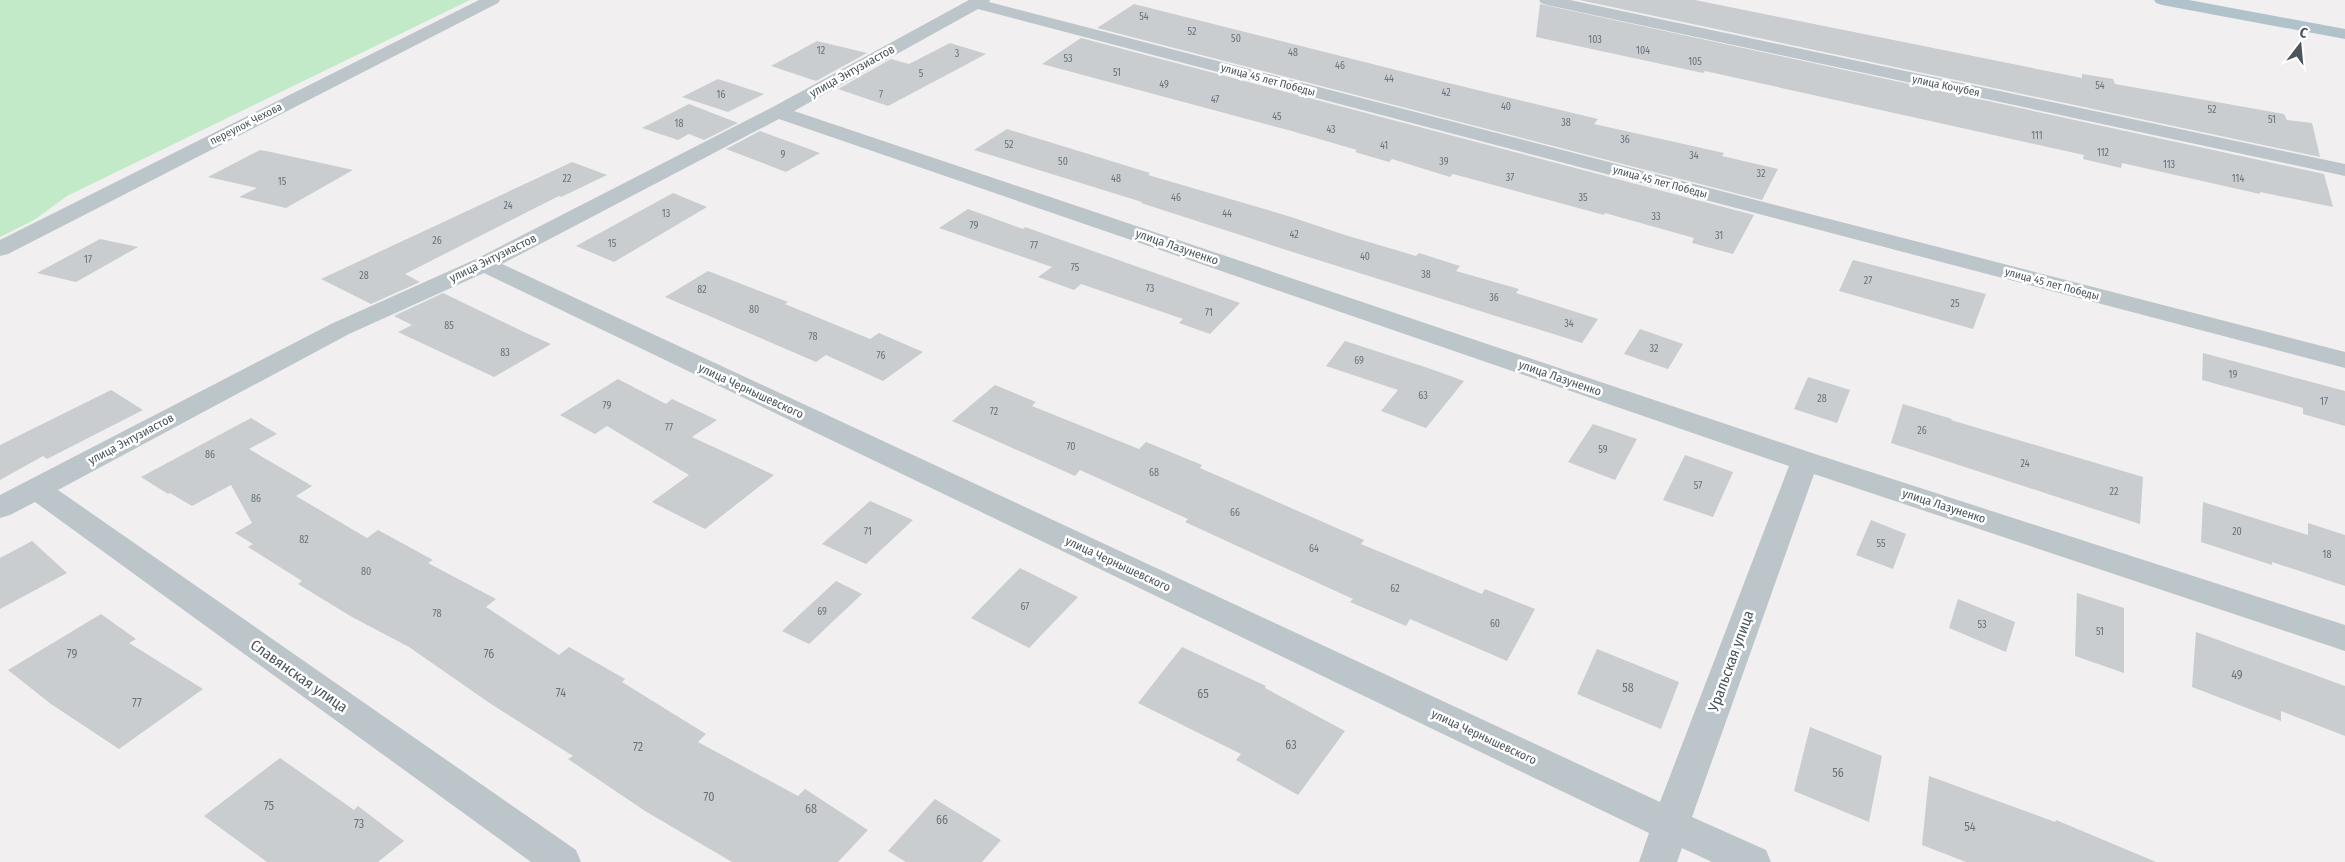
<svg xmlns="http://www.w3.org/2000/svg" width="2345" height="862" font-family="'Fira Sans Condensed',sans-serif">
	<rect width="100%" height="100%" fill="#f1efef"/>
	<!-- green -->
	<polygon fill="#c2eac9" points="0,0 470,0 67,196 34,220 0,237"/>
	<!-- building -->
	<g fill="#c9cdd0">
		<polygon points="1579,0 1695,0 2082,78 2082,74 2113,79 2115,84 2284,114 2287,120 2312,123 2320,157"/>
		<polygon points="1134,4 1436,80 1598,119 1594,124 1724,153 1722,156 1778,169 1762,200 1097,28"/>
		<polygon points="1540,4 2324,174 2333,207 2260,192 2260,194 2122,163 2121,168 2083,159 2084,155 1705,71 1703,73 1536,37"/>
		<polygon points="1081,38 1754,215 1733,254 1692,243 1694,238 1605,213 1604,215 1453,174 1450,177 1392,159 1389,162 1355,152 1357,150 1288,130 1042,64"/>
		<polygon points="817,41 867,53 816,81 771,66"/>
		<polygon points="950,43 986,54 888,106 838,89 891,59 909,64"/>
		<polygon points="718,79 764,94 728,112 682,97"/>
		<polygon points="689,104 738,123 704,140 689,134 678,140 642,128"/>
		<polygon points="1007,129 1150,173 1148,175 1288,216 1345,235 1416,256 1419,253 1460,266 1456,271 1519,289 1516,293 1598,319 1582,343 1299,254 1141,203 1142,202 974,150"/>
		<polygon points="760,131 820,153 786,172 726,149"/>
		<polygon points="260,150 271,152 353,170 286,208 239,197 257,188 208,177"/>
		<polygon points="572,162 607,175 561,197 559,196 405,274 420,282 371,304 321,279"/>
		<polygon points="673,193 707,207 614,262 576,246"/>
		<polygon points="968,209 1023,229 1025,227 1240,303 1210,334 1179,323 1183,319 1081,284 1074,290 1038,277 1052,267 939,228"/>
		<polygon points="100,239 138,247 76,282 37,273"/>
		<polygon points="1853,260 1986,294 1973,329 1839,291"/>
		<polygon points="708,271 788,302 785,304 870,339 879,333 923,352 883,381 826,355 816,362 665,297"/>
		<polygon points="443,293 526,333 551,344 494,377 398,332 412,325 394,316"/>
		<polygon points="1640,329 1683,344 1668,369 1624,354"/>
		<polygon points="1345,341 1428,368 1464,381 1426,428 1381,411 1398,390 1326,366"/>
		<polygon points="2203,353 2345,391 2345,426 2303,414 2303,408 2202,380"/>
		<polygon points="1808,377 1850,390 1837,423 1794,409"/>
		<polygon points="618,379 666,404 672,399 717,420 692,437 774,475 705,529 652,502 689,475 607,426 595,434 560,415"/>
		<polygon points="995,385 1036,402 1032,406 1139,449 1146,442 1202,465 1200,468 1364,540 1361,544 1482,594 1485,589 1535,609 1507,661 1410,619 1406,626 1350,602 1353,599 1185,522 1188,519 1080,470 1075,476 952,421"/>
		<polygon points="111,390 143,410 47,459 43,456 0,480 0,445"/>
		<polygon points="1903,404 1952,419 1951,420 2143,477 2140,524 1891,443"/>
		<polygon points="251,418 277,434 249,449 312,486 296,496 367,538 378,530 433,560 428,563 496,599 486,607 559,655 569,647 625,679 622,682 706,734 698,742 798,796 805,789 868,830 838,862 732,862 645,811 568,759 573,756 491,704 409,647 352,617 298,584 302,581 248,547 253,544 235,533 252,523 231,485 192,506 170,493 168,494 141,477"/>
		<polygon points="1593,424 1637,439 1615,480 1568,462"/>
		<polygon points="1685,455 1733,472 1713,517 1663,500"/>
		<polygon points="870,501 913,520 866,564 822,544"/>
		<polygon points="2203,502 2308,535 2308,523 2345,535 2345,586 2272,562 2272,565 2201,542"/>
		<polygon points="1871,520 1906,534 1893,569 1856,555"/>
		<polygon points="32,541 67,573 0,609 0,558"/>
		<polygon points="1020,568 1078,597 1029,648 971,618"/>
		<polygon points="836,581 862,594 809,644 782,631"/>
		<polygon points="2077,593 2124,608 2124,673 2075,656"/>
		<polygon points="1958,599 2015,622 2006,652 1949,628"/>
		<polygon points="101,614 136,639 129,643 203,689 119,749 51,704 8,670"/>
		<polygon points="2196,632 2345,686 2345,736 2281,711 2281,721 2192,687"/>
		<polygon points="1182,647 1266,686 1265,688 1345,731 1298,795 1236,760 1241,754 1138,703"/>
		<polygon points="1597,649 1679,682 1661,729 1577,694"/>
		<polygon points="1810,727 1882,756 1869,822 1794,791"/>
		<polygon points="280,758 354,810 358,806 404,841 378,862 267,862 204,816"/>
		<polygon points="1929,776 2055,822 2056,820 2156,862 1966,862 1922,845"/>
		<polygon points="935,799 1001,840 982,862 906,862 888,851"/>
	</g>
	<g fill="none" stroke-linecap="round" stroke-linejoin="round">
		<!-- minor -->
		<g fill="#bcc5ca" fill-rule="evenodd">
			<polygon points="479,0 500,0 498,3 8,254 0,256 0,240"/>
			<path d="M969,0H990L989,2L2345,352V368L978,9L794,111L1815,454L2345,625V651L1814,474L1692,817L1766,850L1771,862H1712L1682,848L1677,862H1639L1649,833L484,273L349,334L58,490L576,850L581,862H531L35,502L10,515L0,518V495L331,324L476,259L771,108ZM779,119L1789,466L1660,802L502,264Z"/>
			<polygon points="1539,0 1570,0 2345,164 2345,176 1547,5 1541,3"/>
		</g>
		<!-- major -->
		<polygon fill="#b1c3ca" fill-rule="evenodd" points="2154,0 2189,0 2345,29 2345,39 2162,5 2156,3"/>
	</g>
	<g text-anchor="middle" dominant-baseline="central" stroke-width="5" stroke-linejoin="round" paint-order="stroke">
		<!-- number labels -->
		<g font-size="10" fill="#697378">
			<text x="1144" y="17">54</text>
			<text x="1192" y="32">52</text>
			<text x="1236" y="39">50</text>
			<text x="1595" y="40">103</text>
			<text x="821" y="51">12</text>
			<text x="1643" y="51">104</text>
			<text x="1293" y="53">48</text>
			<text x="957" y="54">3</text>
			<text x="1068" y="59">53</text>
			<text x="1695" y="62">105</text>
			<text x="1340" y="66">46</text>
			<text x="1117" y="73">51</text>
			<text x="921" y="74">5</text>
			<text x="1389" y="79">44</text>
			<text x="1164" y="85">49</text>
			<text x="2100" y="86">54</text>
			<text x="1446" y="93">42</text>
			<text x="721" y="95">16</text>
			<text x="881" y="95">7</text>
			<text x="1215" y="100">47</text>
			<text x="1506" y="107">40</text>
			<text x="2212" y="110">52</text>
			<text x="1277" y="117">45</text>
			<text x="2272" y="120">51</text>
			<text x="1566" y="123">38</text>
			<text x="679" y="124">18</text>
			<text x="1331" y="130">43</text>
			<text x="2037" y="136">111</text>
			<text x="1625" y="140">36</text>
			<text x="1009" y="145">52</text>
			<text x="1384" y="146">41</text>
			<text x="2103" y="153">112</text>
			<text x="783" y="155">9</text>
			<text x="1694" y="156">34</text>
			<text x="1063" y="162">50</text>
			<text x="1444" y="162">39</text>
			<text x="2169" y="165">113</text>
			<text x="1761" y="174">32</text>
			<text x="1510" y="178">37</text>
			<text x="567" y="179">22</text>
			<text x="1116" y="179">48</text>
			<text x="2238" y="179">114</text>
			<text x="282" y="182">15</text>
			<text x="1176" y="198">46</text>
			<text x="1583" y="198">35</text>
			<text x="508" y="206">24</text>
			<text x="666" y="214">13</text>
			<text x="1227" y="214">44</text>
			<text x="1656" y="217">33</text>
			<text x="974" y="226">79</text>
			<text x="1294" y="235">42</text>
			<text x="1719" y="236">31</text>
			<text x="437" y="241">26</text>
			<text x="612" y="244">15</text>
			<text x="1034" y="246">77</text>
			<text x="1365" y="257">40</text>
			<text x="88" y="260">17</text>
			<text x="1075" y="268">75</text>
			<text x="1426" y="275">38</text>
			<text x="364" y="276">28</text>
			<text x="1868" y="281">27</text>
			<text x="1150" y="289">73</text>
			<text x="702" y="290">82</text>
			<text x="1494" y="298">36</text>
			<text x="1955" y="304">25</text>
			<text x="754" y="310">80</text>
			<text x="1209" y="313">71</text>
			<text x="1569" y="324">34</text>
			<text x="449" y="326">85</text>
			<text x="813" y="337">78</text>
			<text x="1654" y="349">32</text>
			<text x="505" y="353">83</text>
			<text x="881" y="356">76</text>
			<text x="1359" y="361">69</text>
			<text x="2233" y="375">19</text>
			<text x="1423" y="396">63</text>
			<text x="1822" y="399">28</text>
			<text x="2324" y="402">17</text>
			<text x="607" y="406">79</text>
			<text x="994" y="412">72</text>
			<text x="669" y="428">77</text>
			<text x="1922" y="431">26</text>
			<text x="1071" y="447">70</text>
			<text x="1603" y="450">59</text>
			<text x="210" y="455">86</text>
			<text x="2025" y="464">24</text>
			<text x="1154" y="473">68</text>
			<text x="1698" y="486">57</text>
			<text x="2114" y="492">22</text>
			<text x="256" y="499">86</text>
			<text x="1235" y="513">66</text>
			<text x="868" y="532">71</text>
			<text x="2237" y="532">20</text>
			<text x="304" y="540">82</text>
			<text x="1881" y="544">55</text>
			<text x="1314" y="549">64</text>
			<text x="2327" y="555">18</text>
			<text x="366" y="572">80</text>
			<text x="1395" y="589">62</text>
			<text x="1025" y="607">67</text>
			<text x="822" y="612">69</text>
			<text x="437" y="614">78</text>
			<text x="1495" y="624">60</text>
			<text x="1982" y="625">53</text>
			<text x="2100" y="632">51</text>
		</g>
		<!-- far-street labels -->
		<g font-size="11" fill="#49555a" stroke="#fff">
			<text transform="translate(1268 80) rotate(15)">улица 45 лет Победы</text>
			<text transform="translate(1946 86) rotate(12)">улица Кочубея</text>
			<text transform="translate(246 124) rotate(-27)">переулок Чехова</text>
			<text transform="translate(1660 182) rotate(15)">улица 45 лет Победы</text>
			<text transform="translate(2052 284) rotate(15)">улица 45 лет Победы</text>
		</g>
		<!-- street labels -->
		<g font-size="12" fill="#49555a" stroke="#fff">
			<text transform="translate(852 71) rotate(-29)">улица Энтузиастов</text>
			<text transform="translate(1177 247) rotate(19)">улица Лазуненко</text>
			<text transform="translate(493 258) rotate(-26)">улица Энтузиастов</text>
			<text transform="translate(1560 378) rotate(19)">улица Лазуненко</text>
			<text transform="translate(751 391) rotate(25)">улица Чернышевского</text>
			<text transform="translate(131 439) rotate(-28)">улица Энтузиастов</text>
			<text transform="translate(1944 506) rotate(18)">улица Лазуненко</text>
			<text transform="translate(1118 564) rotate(25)">улица Чернышевского</text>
			<text transform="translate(1484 737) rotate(25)">улица Чернышевского</text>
		</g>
		<!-- near-number labels -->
		<g font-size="12" fill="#697378">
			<text x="72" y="654">79</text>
			<text x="489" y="654">76</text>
			<text x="2237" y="675">49</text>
			<text x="1628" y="688">58</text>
			<text x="561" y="693">74</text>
			<text x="1203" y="694">65</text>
			<text x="137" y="703">77</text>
			<text x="1291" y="745">63</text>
			<text x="638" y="747">72</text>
			<text x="1838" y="773">56</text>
			<text x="709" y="797">70</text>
			<text x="269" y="806">75</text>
			<text x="811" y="809">68</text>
			<text x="942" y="820">66</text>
			<text x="359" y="824">73</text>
			<text x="1970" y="827">54</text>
		</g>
		<!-- near-street labels -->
		<g font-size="15" fill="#49555a" stroke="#fff">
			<text transform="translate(1731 661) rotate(-70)">Уральская улица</text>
			<text transform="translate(299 676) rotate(35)">Славянская улица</text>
		</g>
	</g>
	<!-- north arrow -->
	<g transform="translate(2300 45) rotate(16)" stroke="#ffffff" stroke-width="4" paint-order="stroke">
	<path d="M0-4L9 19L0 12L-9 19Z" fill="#49555a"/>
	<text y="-8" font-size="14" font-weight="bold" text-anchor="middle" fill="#49555a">С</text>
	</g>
</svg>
